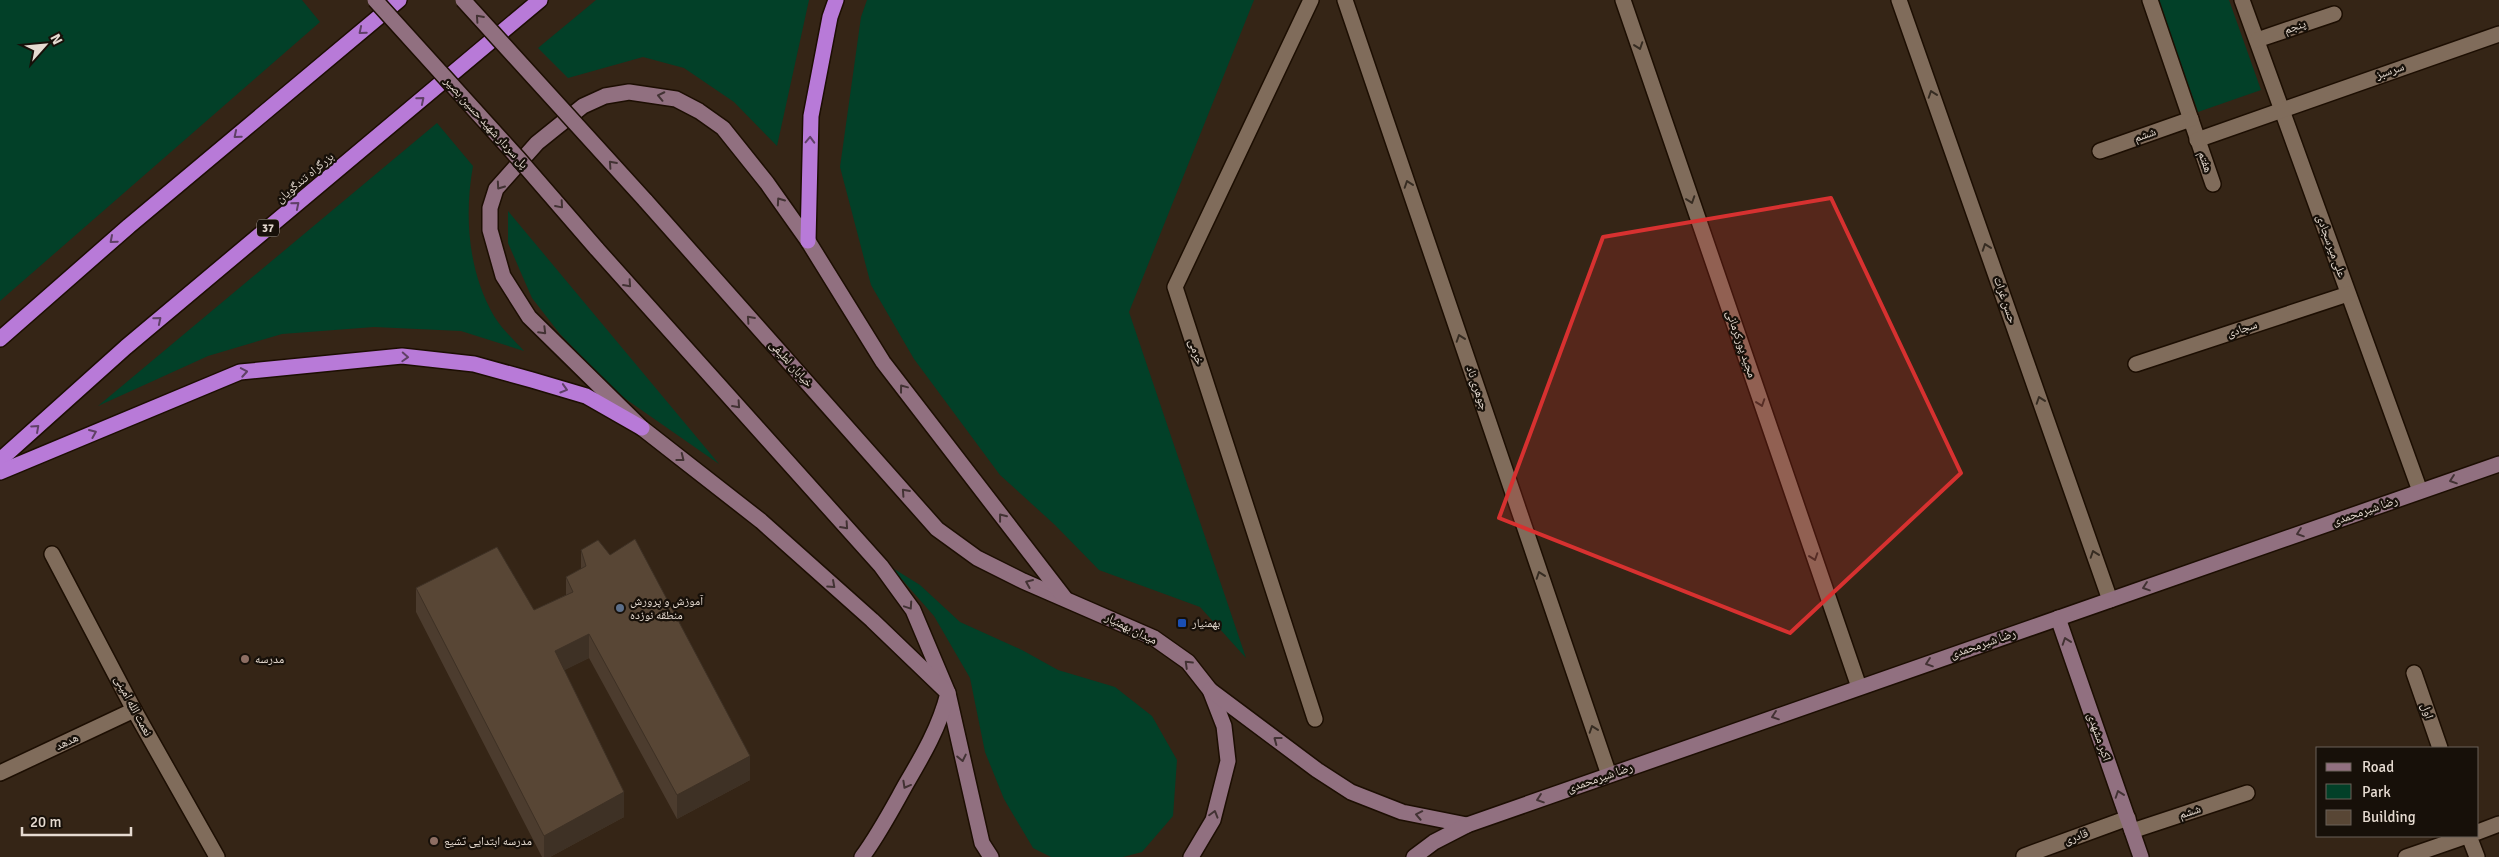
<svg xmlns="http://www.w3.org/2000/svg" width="2499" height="857" font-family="Signika,'Noto Naskh Arabic',sans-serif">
	<rect width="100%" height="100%" fill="#352516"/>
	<!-- green -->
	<g fill="#024028">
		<polygon points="0,0 302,0 320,22 0,301"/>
		<polygon points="596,0 809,0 777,146 734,102 684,68 643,57 568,78 538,48"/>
		<polygon points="867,0 1254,0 1129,312 1246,658 1200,607 1099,570 1055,525 1000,475 914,359 871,285 840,167 861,17"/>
		<polygon points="2158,0 2229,0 2261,90 2198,112"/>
		<path d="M437,123L473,166C464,216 468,271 494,316C501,328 514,340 524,351L461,331L374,327L282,334L208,356L98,406Z"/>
		<polygon points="508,211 719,464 617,393 560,334 532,298 508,243"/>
		<polygon points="891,567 920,585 960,622 1022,650 1058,670 1115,687 1152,716 1177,760 1173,816 1142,852 1123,857 1051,857 1033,848 1004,799 985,752 970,678 934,616"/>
	</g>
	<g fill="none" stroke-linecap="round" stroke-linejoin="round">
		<defs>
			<g id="street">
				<polyline points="1311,0 1175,287 1315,719"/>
				<polyline points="1345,0 1609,775"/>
				<polyline points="1623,0 1859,687"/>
				<polyline points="1899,0 2110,600"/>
				<polyline points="2150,0 2213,184"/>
				<polyline points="2242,0 2420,491"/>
				<polyline points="2257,40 2334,14"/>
				<polyline points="2197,140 2499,34"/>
				<polyline points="2100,151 2191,119"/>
				<polyline points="2136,364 2348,294"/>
				<polyline points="52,554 134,710 217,857"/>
				<polyline points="2414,673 2440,748"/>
				<polyline points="0,773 134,710"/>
				<polyline points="2132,831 2247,793"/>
				<polyline points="2478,832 2499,824"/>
				<polyline points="2469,836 2477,857"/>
				<polyline points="2024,856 2128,818"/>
				<polyline points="2406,857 2467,836"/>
			</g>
			<g id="secondary">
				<polyline points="645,200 937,529 977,558 1023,581 1154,638 1188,662 1210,690 1224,726 1228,761 1213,820 1191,857"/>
				<polyline points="596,248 881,566 913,610 948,693 982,843 991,857"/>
				<polyline points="2058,618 2141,857"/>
				<polyline points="1210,690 1317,770 1351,792 1402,812 1467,825"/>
				<path d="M862,857C879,834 892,809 906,784C923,755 940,726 948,693L872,620L761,521L642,428L529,317L503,276L490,230V208L496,189L537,143L583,106L605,96L629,92L676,99L699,111L723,128L767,183L808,241L883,362L1064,597"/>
				<polyline points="1414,857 1434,842 1467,825 2499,464"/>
			</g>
			<g id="highway">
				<polyline points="808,241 811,116 830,17 836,0"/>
				<polyline points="0,339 129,226 399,0"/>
				<polyline points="0,460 126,347 540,0"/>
				<polyline points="0,472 240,372 402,356 474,364 532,380 586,396 642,428"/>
			</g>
		</defs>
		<!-- street casing -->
		<use href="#street" stroke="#1c0e02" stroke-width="18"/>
		<!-- secondary casing -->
		<use href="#secondary" stroke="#1c0e02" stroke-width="18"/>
		<!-- highway casing -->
		<use href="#highway" stroke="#1c0e02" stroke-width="18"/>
		<!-- street -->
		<use href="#street" stroke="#806c5b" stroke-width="15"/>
		<!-- secondary -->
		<use href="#secondary" stroke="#917080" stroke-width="15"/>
		<!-- highway -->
		<use href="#highway" stroke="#b87ad8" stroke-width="15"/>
		<defs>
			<g id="secondary-bridge">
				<polyline points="375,0 518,158 596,248"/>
				<polyline points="463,0 645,200"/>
			</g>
		</defs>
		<!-- secondary-bridge casing -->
		<use href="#secondary-bridge" stroke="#1c0e02" stroke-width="18" stroke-linecap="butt"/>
		<!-- secondary-bridge -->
		<use href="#secondary-bridge" stroke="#917080" stroke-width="15"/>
	</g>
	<!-- wall -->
	<polygon fill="#4c3c2e" points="581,550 750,780 677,819 589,658 564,670 624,817 550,857 542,857 416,612 416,588 534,610 566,595 566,577 581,569"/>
	<!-- shaded-wall -->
	<g fill="#3e3125">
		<polygon points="589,634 589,658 555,675 555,651"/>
		<polygon points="750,756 750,780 677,819 677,795"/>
		<polygon points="624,792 624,817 550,857 544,857 544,836"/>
	</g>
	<!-- building -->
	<polygon fill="#584635" stroke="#3e3125" points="635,539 750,756 677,795 589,634 555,651 624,792 544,836 416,588 497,547 534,610 573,592 566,577 586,566 581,550 598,540 610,555"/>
	<!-- one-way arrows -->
	<defs><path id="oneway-chevron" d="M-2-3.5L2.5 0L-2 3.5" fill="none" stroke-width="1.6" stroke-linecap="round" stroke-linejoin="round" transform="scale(1.25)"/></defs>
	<g stroke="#423233">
		<use href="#oneway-chevron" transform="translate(479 18) rotate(-132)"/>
		<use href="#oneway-chevron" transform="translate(661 96) rotate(-168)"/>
		<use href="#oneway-chevron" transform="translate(612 164) rotate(-132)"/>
		<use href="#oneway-chevron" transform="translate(500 186) rotate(125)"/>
		<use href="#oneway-chevron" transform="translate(780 201) rotate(-125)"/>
		<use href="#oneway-chevron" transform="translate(560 205) rotate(49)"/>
		<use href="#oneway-chevron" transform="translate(628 284) rotate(48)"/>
		<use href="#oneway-chevron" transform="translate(750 319) rotate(-132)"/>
		<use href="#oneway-chevron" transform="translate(543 331) rotate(45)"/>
		<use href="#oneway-chevron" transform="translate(903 388) rotate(-127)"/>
		<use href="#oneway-chevron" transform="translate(737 405) rotate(48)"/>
		<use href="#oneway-chevron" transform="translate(681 458) rotate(38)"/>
		<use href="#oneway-chevron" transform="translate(2453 480) rotate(161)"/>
		<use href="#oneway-chevron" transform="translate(905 492) rotate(-132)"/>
		<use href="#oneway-chevron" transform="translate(1002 517) rotate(-128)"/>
		<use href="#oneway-chevron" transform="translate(845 526) rotate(48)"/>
		<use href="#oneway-chevron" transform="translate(2300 533) rotate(161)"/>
		<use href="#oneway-chevron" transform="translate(1029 583) rotate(-157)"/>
		<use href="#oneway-chevron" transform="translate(832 585) rotate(42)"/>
		<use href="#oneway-chevron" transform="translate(2146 587) rotate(161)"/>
		<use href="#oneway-chevron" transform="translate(909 606) rotate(56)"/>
		<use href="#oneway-chevron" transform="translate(2066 641) rotate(-109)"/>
		<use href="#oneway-chevron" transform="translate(1929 663) rotate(161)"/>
		<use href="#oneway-chevron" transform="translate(1188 664) rotate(-136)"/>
		<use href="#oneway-chevron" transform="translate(1775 716) rotate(161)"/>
		<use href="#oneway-chevron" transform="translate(1277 740) rotate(-143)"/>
		<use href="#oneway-chevron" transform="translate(962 758) rotate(78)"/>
		<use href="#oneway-chevron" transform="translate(906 785) rotate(119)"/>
		<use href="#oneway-chevron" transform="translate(2119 794) rotate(-109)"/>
		<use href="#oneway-chevron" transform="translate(1540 799) rotate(161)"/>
		<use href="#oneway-chevron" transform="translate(1214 814) rotate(-74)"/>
		<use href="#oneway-chevron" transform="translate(1419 815) rotate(-169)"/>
	</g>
	<g stroke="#5f4066">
		<use href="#oneway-chevron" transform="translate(362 31) rotate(140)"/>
		<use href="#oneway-chevron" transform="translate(421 100) rotate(-40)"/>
		<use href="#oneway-chevron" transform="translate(237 135) rotate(140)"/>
		<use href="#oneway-chevron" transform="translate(810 140) rotate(-88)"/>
		<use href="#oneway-chevron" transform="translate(296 205) rotate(-40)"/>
		<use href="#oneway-chevron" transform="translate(113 240) rotate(139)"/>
		<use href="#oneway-chevron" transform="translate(158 320) rotate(-40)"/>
		<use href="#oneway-chevron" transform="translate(405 357) rotate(3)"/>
		<use href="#oneway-chevron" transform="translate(244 372) rotate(-10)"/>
		<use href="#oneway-chevron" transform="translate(564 389) rotate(17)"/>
		<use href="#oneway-chevron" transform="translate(36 428) rotate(-42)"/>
		<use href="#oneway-chevron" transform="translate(93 433) rotate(-23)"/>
	</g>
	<g stroke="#362c22">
		<use href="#oneway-chevron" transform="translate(1639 46) rotate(71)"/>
		<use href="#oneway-chevron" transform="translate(1932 94) rotate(-109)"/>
		<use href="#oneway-chevron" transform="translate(1408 184) rotate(-109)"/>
		<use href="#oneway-chevron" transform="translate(1691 200) rotate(71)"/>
		<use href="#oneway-chevron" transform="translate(1986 247) rotate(-109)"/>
		<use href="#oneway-chevron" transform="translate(1460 338) rotate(-109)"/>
		<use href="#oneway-chevron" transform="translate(2040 400) rotate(-109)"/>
		<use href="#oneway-chevron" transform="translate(1761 403) rotate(71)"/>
		<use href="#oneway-chevron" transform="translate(2094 554) rotate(-109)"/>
		<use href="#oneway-chevron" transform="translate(1814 557) rotate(71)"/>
		<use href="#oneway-chevron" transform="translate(1540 575) rotate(-109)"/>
		<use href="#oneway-chevron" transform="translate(1593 729) rotate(-109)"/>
	</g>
	<!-- marked area -->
	<path fill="#d73130" fill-opacity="0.2" stroke="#d73130" stroke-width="4" stroke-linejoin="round" d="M1831,198L1961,473L1790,633L1499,518L1603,237Z"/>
	<!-- markers -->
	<circle fill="#5c6f8a" stroke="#171009" stroke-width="2" cx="620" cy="608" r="5"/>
	<rect fill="#1a4fb4" stroke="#171009" stroke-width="2" x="1177" y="618" width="10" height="10" rx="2.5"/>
	<g fill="#8d6e63" stroke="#171009" stroke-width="2">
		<circle cx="245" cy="659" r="5"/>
		<circle cx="434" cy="841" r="5"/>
	</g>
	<g text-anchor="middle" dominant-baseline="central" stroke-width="4.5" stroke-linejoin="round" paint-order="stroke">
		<!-- shield labels -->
		<rect fill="#171009" stroke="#a89e95" stroke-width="1" x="257" y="219.5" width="22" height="17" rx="4"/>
		<g font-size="11" font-weight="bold" fill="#e6dbd1">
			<text x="268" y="228">37</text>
		</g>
		<!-- street labels -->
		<g font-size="12" fill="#e6dbd1" stroke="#171009">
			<text transform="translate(2295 27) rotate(-19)">پنجم</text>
			<text transform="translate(2390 71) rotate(-19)">سرسبز</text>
			<text transform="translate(486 123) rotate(48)">پل سردار شهید حسین بصیر</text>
			<text transform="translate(2145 135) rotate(-19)">ششم</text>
			<text transform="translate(2205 162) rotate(71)">هفتم</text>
			<text transform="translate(305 178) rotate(-40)">بزرگراه تندگویان</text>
			<text transform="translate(2331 246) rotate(70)">علی میرسجادی</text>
			<text transform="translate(2005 300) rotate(71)">حسن غرات</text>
			<text transform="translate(2242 329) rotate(-18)">سجادی</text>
			<text transform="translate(1741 344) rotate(71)">مجید پورکرمانی</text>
			<text transform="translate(1196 352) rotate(72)">خرمی</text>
			<text transform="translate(791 364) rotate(48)">خیابان لطیفی</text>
			<text transform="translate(1477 388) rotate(71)">جوهری ناد</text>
			<text transform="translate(2365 511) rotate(-19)">رضا شیرمحمدی</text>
			<text transform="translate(1131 629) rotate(26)">میدان بهمنیار</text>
			<text transform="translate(1983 644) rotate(-19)">رضا شیرمحمدی</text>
			<text transform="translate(133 706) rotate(62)">نعمت الله امینی</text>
			<text transform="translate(2427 711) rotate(72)">اول</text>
			<text transform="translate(2099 737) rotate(71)">اکبر مشهدی</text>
			<text transform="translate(67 742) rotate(-25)">هدهد</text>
			<text transform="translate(1600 778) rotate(-19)">رضا شیرمحمدی</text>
			<text transform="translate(2190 812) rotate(-18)">ششم</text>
			<text transform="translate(2076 837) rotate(-20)">قادری</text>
		</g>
		<!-- poi labels -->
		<g font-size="12" fill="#e6dbd1" stroke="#171009" text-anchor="start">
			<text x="630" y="601">آموزش و پرورش<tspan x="630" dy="14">منطقه نوزده</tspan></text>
			<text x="1192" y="623">بهمنیار</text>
			<text x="255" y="659">مدرسه</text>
			<text x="444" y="841">مدرسه ابتدایی تشیع</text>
		</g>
	</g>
	<!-- legend -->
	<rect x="2316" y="747" width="162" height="90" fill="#171009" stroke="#6a6159"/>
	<rect x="2326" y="763" width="25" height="8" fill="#917080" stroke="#6a6159"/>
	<text x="2362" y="772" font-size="15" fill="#e6dbd1">Road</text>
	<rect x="2326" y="784" width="25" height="15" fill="#024028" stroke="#6a6159"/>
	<text x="2362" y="797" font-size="15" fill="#e6dbd1">Park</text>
	<rect x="2326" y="810" width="25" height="15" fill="#584635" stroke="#6a6159"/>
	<text x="2362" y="822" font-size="15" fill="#e6dbd1">Building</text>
	<!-- north arrow -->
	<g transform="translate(45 45) rotate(63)" stroke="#171009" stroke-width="4" paint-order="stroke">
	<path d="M0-4L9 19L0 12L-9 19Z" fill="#e6dbd1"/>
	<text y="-8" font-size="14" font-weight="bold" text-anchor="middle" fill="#e6dbd1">N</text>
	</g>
	<!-- scale -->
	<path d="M22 827v8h109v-8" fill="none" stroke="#e6dbd1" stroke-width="2.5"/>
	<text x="30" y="827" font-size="15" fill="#e6dbd1" stroke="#171009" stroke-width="4" paint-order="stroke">20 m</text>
</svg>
